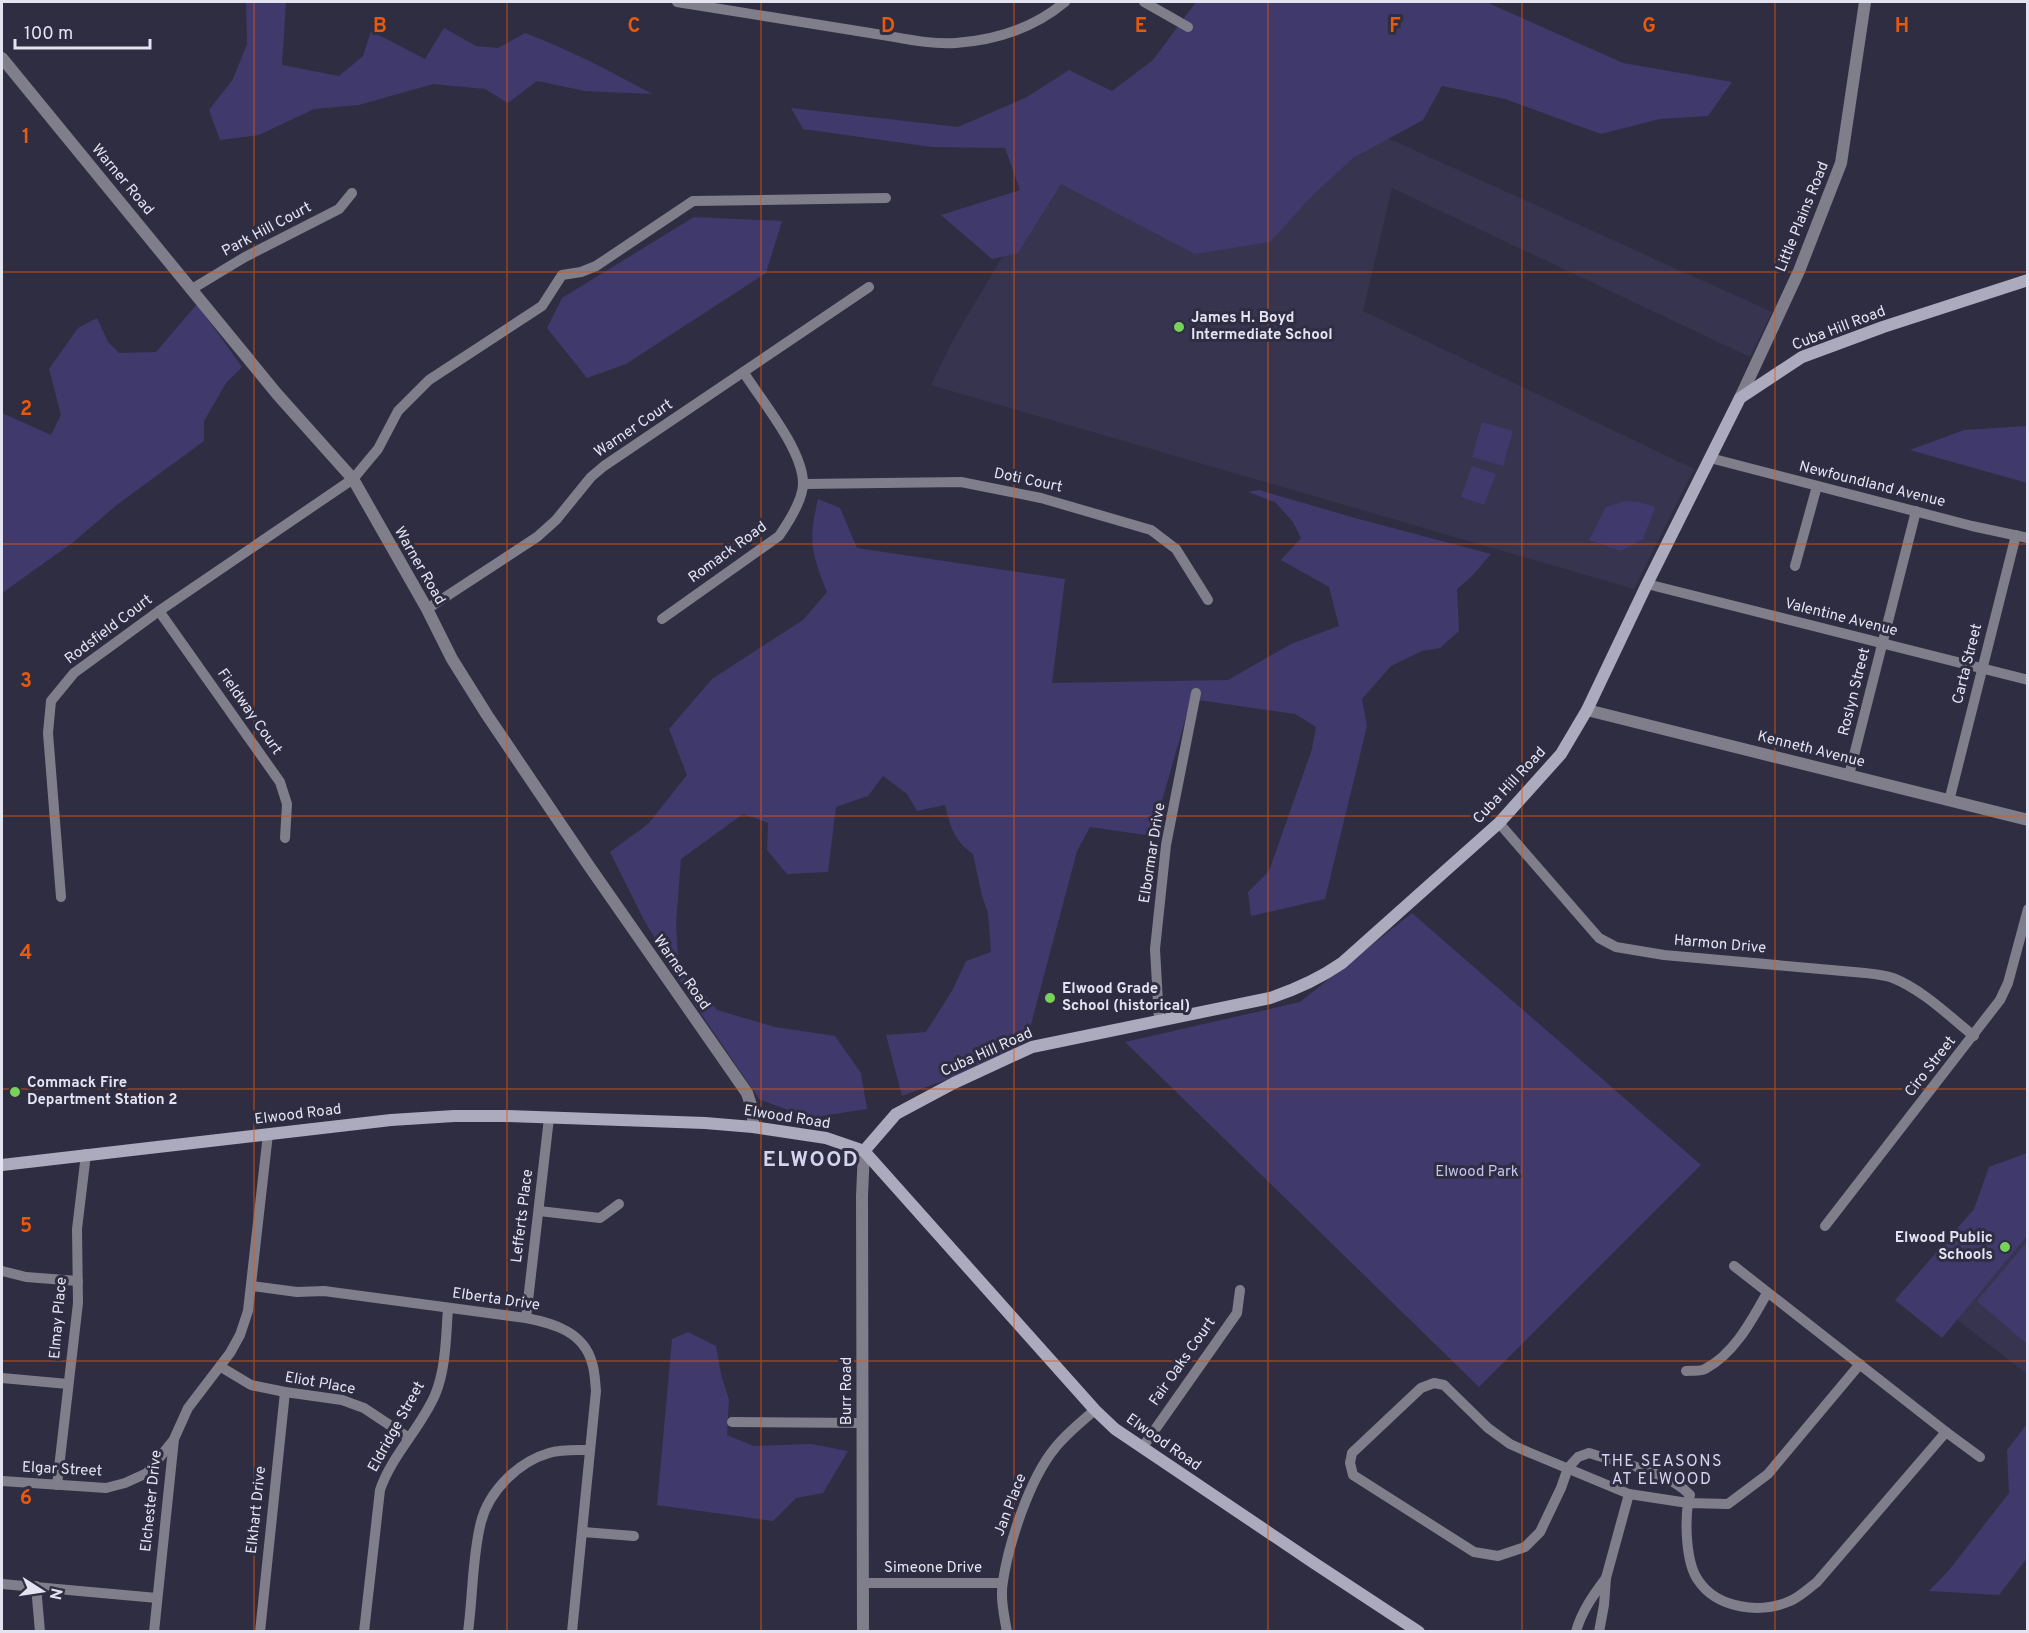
<svg xmlns="http://www.w3.org/2000/svg" width="2029" height="1633" font-family="Overpass,sans-serif">
	<rect width="100%" height="100%" fill="#2f2d42"/>
	<!-- built -->
	<g fill="#37344f">
		<polygon points="1175,42 1772,312 1750,357 1392,188 1363,311 1694,469 1634,589 931,385 952,342 1002,257 1059,167"/>
		<polygon points="2027,1189 2027,1374 1937,1304"/>
	</g>
	<!-- green -->
	<g fill="#40396b">
		<path d="M246,2H286L282,65L339,76L363,56L371,31L425,59L444,28L476,46L498,48L525,33C570,50 610,71 652,94L585,91L537,81L508,103L485,89L433,84L359,105L314,109L259,135L220,140L209,110L233,79L247,44Z"/>
		<polygon points="1196,2 1486,2 1623,63 1732,82 1708,116 1660,119 1601,134 1505,99 1442,86 1423,120 1353,158 1311,197 1270,242 1195,254 1061,184 1018,253 992,259 941,215 1020,190 1005,148 932,147 803,129 791,108 958,127 1027,97 1069,70 1112,91 1153,60"/>
		<polygon points="694,217 782,221 766,273 626,364 587,378 547,328 562,298"/>
		<polygon points="197,304 242,367 226,383 204,421 204,441 118,504 72,543 2,593 2,413 51,435 61,415 49,369 78,328 97,318 108,342 119,353 156,352"/>
		<polygon points="1482,422 1513,431 1503,466 1472,457"/>
		<polygon points="2027,426 2027,483 1910,450 1964,430"/>
		<polygon points="1472,466 1496,474 1484,505 1461,497"/>
		<path d="M1259,490L1355,518L1491,554L1472,576L1457,589L1459,631L1440,648L1422,651L1391,666L1362,699L1367,726L1325,899L1251,916L1248,892L1269,871L1312,749L1316,727L1295,714L1191,699L1152,836L1090,827L1077,851L1024,1051L902,1096L886,1035L926,1032L952,991L966,961L991,952L988,913L982,896L973,854C953,839 951,828 945,805L917,811L907,794L883,776L868,796L836,807L828,872L787,874L767,850L768,823L743,814L681,859L676,924L678,960L717,1010L775,1027L835,1036L861,1073L867,1109L809,1118L759,1099L689,996L644,920L610,852L648,824L687,775L669,729L712,679L803,620L827,592C811,550 808,543 818,499L840,508L857,548L1065,579L1052,683L1228,680L1291,644L1339,626L1329,587L1281,560L1301,538L1293,522L1275,502L1248,492Z"/>
		<polygon points="1625,501 1639,502 1655,507 1643,539 1621,551 1589,540 1606,507"/>
		<polygon points="1412,913 1701,1165 1479,1387 1125,1042 1300,1002"/>
		<polygon points="2027,1153 2027,1236 1942,1338 1895,1300 1974,1209 1989,1167"/>
		<polygon points="2027,1242 2027,1344 1977,1301"/>
		<polygon points="688,1332 716,1346 721,1374 729,1400 727,1435 754,1446 811,1444 848,1451 823,1493 796,1498 773,1521 657,1505 672,1339"/>
		<polygon points="2027,1424 2027,1558 1999,1595 1929,1591 1950,1569 2009,1493 2007,1450"/>
	</g>
	<g fill="none" stroke-linecap="round" stroke-linejoin="round">
		<!-- minor -->
		<g stroke="#7f7e8a" stroke-width="10">
			<path d="M677,2C741,12 806,23 870,33C898,37 928,45 956,43C997,40 1034,28 1065,2"/>
			<polyline points="1144,2 1188,27"/>
			<polyline points="192,289 245,257 339,209 352,193"/>
			<polyline points="1710,458 1972,526 2028,538"/>
			<polyline points="804,484 961,482 1041,498 1151,530 1176,549 1208,600"/>
			<polyline points="1795,566 1817,486"/>
			<polyline points="1647,584 2028,680"/>
			<polyline points="427,609 537,537 556,520 591,477 604,466 869,287"/>
			<polyline points="159,611 280,782 287,804 285,838"/>
			<path d="M662,619L779,536C788,523 804,498 803,482C802,449 762,401 744,373"/>
			<polyline points="1849,775 1916,511"/>
			<polyline points="1949,801 2016,535"/>
			<path d="M1499,823L1599,938L1616,947L1664,955L1865,973C1874,974 1884,975 1893,978C1923,990 1949,1016 1974,1036"/>
			<polyline points="61,897 48,733 51,701 74,673 159,611 353,479 378,449 398,411 429,380 542,306 562,275 581,272 596,266 693,201 886,198"/>
			<polyline points="1159,1020 1155,949 1166,845 1196,693"/>
			<polyline points="539,1211 600,1218 619,1204"/>
			<polyline points="1825,1226 2000,1000 2008,983 2028,909"/>
			<polyline points="1734,1266 1946,1432"/>
			<polyline points="2,1271 26,1277 78,1281"/>
			<path d="M252,1286L297,1292L324,1291L526,1318C553,1323 584,1332 592,1363C595,1371 595,1382 596,1391L572,1632"/>
			<polyline points="526,1318 549,1118"/>
			<path d="M1860,1364L1768,1474L1728,1504L1688,1503L1690,1495C1668,1471 1619,1463 1589,1453L1578,1457L1568,1468L1561,1488L1540,1532L1525,1547L1498,1556L1474,1552L1353,1475L1350,1463L1352,1453L1421,1388L1434,1383L1444,1385L1488,1428L1510,1444L1528,1452L1629,1494L1688,1503C1685,1524 1686,1563 1698,1580C1717,1609 1761,1614 1790,1601C1800,1597 1809,1588 1817,1582L1946,1432L1980,1457"/>
			<polyline points="221,1367 251,1385 285,1392 342,1400 364,1408 409,1438"/>
			<path d="M1686,1371C1692,1370 1700,1372 1705,1369C1734,1354 1752,1320 1767,1293"/>
			<polyline points="2,1378 68,1384"/>
			<polyline points="732,1422 862,1423"/>
			<polyline points="1142,1448 1237,1313 1240,1290"/>
			<polyline points="2,1481 106,1488 125,1483 147,1473 172,1442"/>
			<polyline points="57,1485 78,1303 77,1229 86,1154"/>
			<polyline points="583,1532 634,1536"/>
			<polyline points="864,1583 1002,1583"/>
			<polyline points="2,1584 157,1598"/>
			<polyline points="36,1586 40,1632"/>
			<polyline points="154,1632 174,1439 188,1408 230,1353 240,1335 248,1311 268,1134"/>
			<polyline points="260,1632 285,1392"/>
			<path d="M364,1632L380,1490C392,1455 420,1429 435,1395C446,1369 446,1336 448,1308"/>
			<path d="M468,1632C473,1596 472,1557 481,1522C489,1491 518,1462 549,1453C562,1449 576,1450 590,1450"/>
			<path d="M1007,1632C1004,1615 1000,1597 1003,1581C1009,1542 1030,1478 1055,1448C1066,1434 1081,1422 1095,1410"/>
			<path d="M1576,1632C1581,1612 1594,1594 1606,1578"/>
			<polyline points="1599,1632 1604,1605 1606,1578 1629,1494"/>
		</g>
		<!-- tertiary -->
		<g stroke="#7f7e8a" stroke-width="12">
			<polyline points="2,58 277,394 353,479 427,609 452,659 487,715 589,866 747,1093 753,1111 753,1127"/>
			<polyline points="1740,398 1799,271 1841,163 1865,2"/>
			<polyline points="1587,710 2028,820"/>
			<polyline points="863,1632 862,1196 864,1151"/>
		</g>
		<!-- secondary -->
		<g stroke="#acabbd" stroke-width="12">
			<path d="M864,1151L896,1114L954,1083L1032,1047L1270,998C1297,989 1319,979 1342,963L1499,823L1561,754L1587,710L1647,584L1740,398L1802,357L1883,327L2028,280"/>
			<polyline points="2,1165 391,1120 454,1116 505,1116 705,1123 753,1127 826,1138 864,1151 1095,1410 1115,1429 1314,1563 1419,1632"/>
		</g>
	</g>
	<!-- grid -->
	<path fill="none" stroke="#e8590c" stroke-width="1.5" stroke-opacity="0.55" d="M254,2V1632M507,2V1632M761,2V1632M1014,2V1632M1268,2V1632M1522,2V1632M1775,2V1632M2,272H2028M2,544H2028M2,816H2028M2,1089H2028M2,1361H2028"/>
	<!-- markers -->
	<g fill="#77d259" stroke="#2f2d42" stroke-width="2">
		<circle cx="1179" cy="327" r="6"/>
		<circle cx="1050" cy="998" r="6"/>
		<circle cx="15" cy="1092" r="6"/>
		<circle cx="2005" cy="1247" r="6"/>
	</g>
	<g text-anchor="middle" dominant-baseline="central" stroke-width="6" stroke-linejoin="round" paint-order="stroke">
		<!-- street labels -->
		<g font-size="15" fill="#e4e3f1" stroke="#2f2d42">
			<text transform="translate(122 180) rotate(50)">Warner Road</text>
			<text transform="translate(1803 217) rotate(-68)">Little Plains Road</text>
			<text transform="translate(267 230) rotate(-28)">Park Hill Court</text>
			<text transform="translate(1839 329) rotate(-21)">Cuba Hill Road</text>
			<text transform="translate(634 429) rotate(-34)">Warner Court</text>
			<text transform="translate(1028 481) rotate(12)">Doti Court</text>
			<text transform="translate(1872 485) rotate(14)">Newfoundland Avenue</text>
			<text transform="translate(728 553) rotate(-36)">Romack Road</text>
			<text transform="translate(419 566) rotate(60)">Warner Road</text>
			<text transform="translate(1841 618) rotate(14)">Valentine Avenue</text>
			<text transform="translate(109 630) rotate(-37)">Rodsfield Court</text>
			<text transform="translate(1968 664) rotate(-76)">Carta Street</text>
			<text transform="translate(1855 692) rotate(-76)">Roslyn Street</text>
			<text transform="translate(249 712) rotate(55)">Fieldway Court</text>
			<text transform="translate(1811 750) rotate(14)">Kenneth Avenue</text>
			<text transform="translate(1510 786) rotate(-47)">Cuba Hill Road</text>
			<text transform="translate(1153 853) rotate(-81)">Elbormar Drive</text>
			<text transform="translate(1720 945) rotate(5)">Harmon Drive</text>
			<text transform="translate(681 973) rotate(55)">Warner Road</text>
			<text transform="translate(987 1053) rotate(-24)">Cuba Hill Road</text>
			<text transform="translate(1931 1067) rotate(-52)">Ciro Street</text>
			<text transform="translate(298 1115) rotate(-7)">Elwood Road</text>
			<text transform="translate(787 1118) rotate(9)">Elwood Road</text>
			<text transform="translate(523 1216) rotate(-83)">Lefferts Place</text>
			<text transform="translate(496 1300) rotate(8)">Elberta Drive</text>
			<text transform="translate(59 1318) rotate(-85)">Elmay Place</text>
			<text transform="translate(1183 1362) rotate(-55)">Fair Oaks Court</text>
			<text transform="translate(320 1384) rotate(10)">Eliot Place</text>
			<text transform="translate(847 1391) rotate(-90)">Burr Road</text>
			<text transform="translate(397 1427) rotate(-61)">Eldridge Street</text>
			<text transform="translate(1163 1443) rotate(35)">Elwood Road</text>
			<text transform="translate(62 1470) rotate(3)">Elgar Street</text>
			<text transform="translate(152 1501) rotate(-84)">Elchester Drive</text>
			<text transform="translate(1011 1505) rotate(-69)">Jan Place</text>
			<text transform="translate(257 1510) rotate(-84)">Elkhart Drive</text>
			<text x="933" y="1568">Simeone Drive</text>
		</g>
		<!-- poi labels -->
		<g font-size="15" font-weight="bold" fill="#e4e3f1" stroke="#2f2d42" text-anchor="start">
			<text x="1191" y="318">James H. Boyd<tspan x="1191" dy="17">Intermediate School</tspan></text>
			<text x="1062" y="989">Elwood Grade<tspan x="1062" dy="17">School (historical)</tspan></text>
			<text x="27" y="1083">Commack Fire<tspan x="27" dy="17">Department Station 2</tspan></text>
			<text x="1993" y="1238" text-anchor="end">Elwood Public<tspan x="1993" dy="17">Schools</tspan></text>
		</g>
		<!-- park labels -->
		<g font-size="15" fill="#c5c2ed" stroke="#2f2d42">
			<text x="1477" y="1172">Elwood Park</text>
		</g>
		<!-- neighbourhood labels -->
		<g font-size="16" letter-spacing="1.5" fill="#d5d4ef" stroke="#2f2d42">
			<text x="1662" y="1462">THE SEASONS<tspan x="1662" dy="18">AT ELWOOD</tspan></text>
		</g>
		<!-- district labels -->
		<g font-size="21" font-weight="bold" letter-spacing="1.5" fill="#d5d4ef" stroke="#2f2d42">
			<text x="811" y="1160">ELWOOD</text>
		</g>
	</g>
	<g font-size="20" text-anchor="middle" font-weight="bold" fill="#e8590c" stroke="#2f2d42" stroke-width="6" stroke-linejoin="round" paint-order="stroke">
		<text x="380" y="32">B</text>
		<text x="634" y="32">C</text>
		<text x="888" y="32">D</text>
		<text x="1141" y="32">E</text>
		<text x="1395" y="32">F</text>
		<text x="1649" y="32">G</text>
		<text x="1902" y="32">H</text>
		<text x="26" y="143">1</text>
		<text x="26" y="415">2</text>
		<text x="26" y="687">3</text>
		<text x="26" y="959">4</text>
		<text x="26" y="1232">5</text>
		<text x="26" y="1504">6</text>
	</g>
	<!-- border -->
	<rect width="2029" height="1633" fill="none" stroke="#e4e3f1" stroke-width="6"/>
	<!-- north arrow -->
	<g transform="translate(42 1591) rotate(102)" stroke="#2f2d42" stroke-width="4.5" paint-order="stroke">
	<path d="M0-4.5L10 22L0 15L-10 22Z" fill="#e4e3f1"/>
	<text y="-9" font-size="16" font-weight="bold" text-anchor="middle" fill="#e4e3f1">N</text>
	</g>
	<!-- scale -->
	<path d="M15 39v9h135v-9" fill="none" stroke="#e4e3f1" stroke-width="3"/>
	<text x="24" y="39" font-size="18" fill="#e4e3f1" stroke="#2f2d42" stroke-width="4.5" paint-order="stroke">100 m</text>
</svg>
